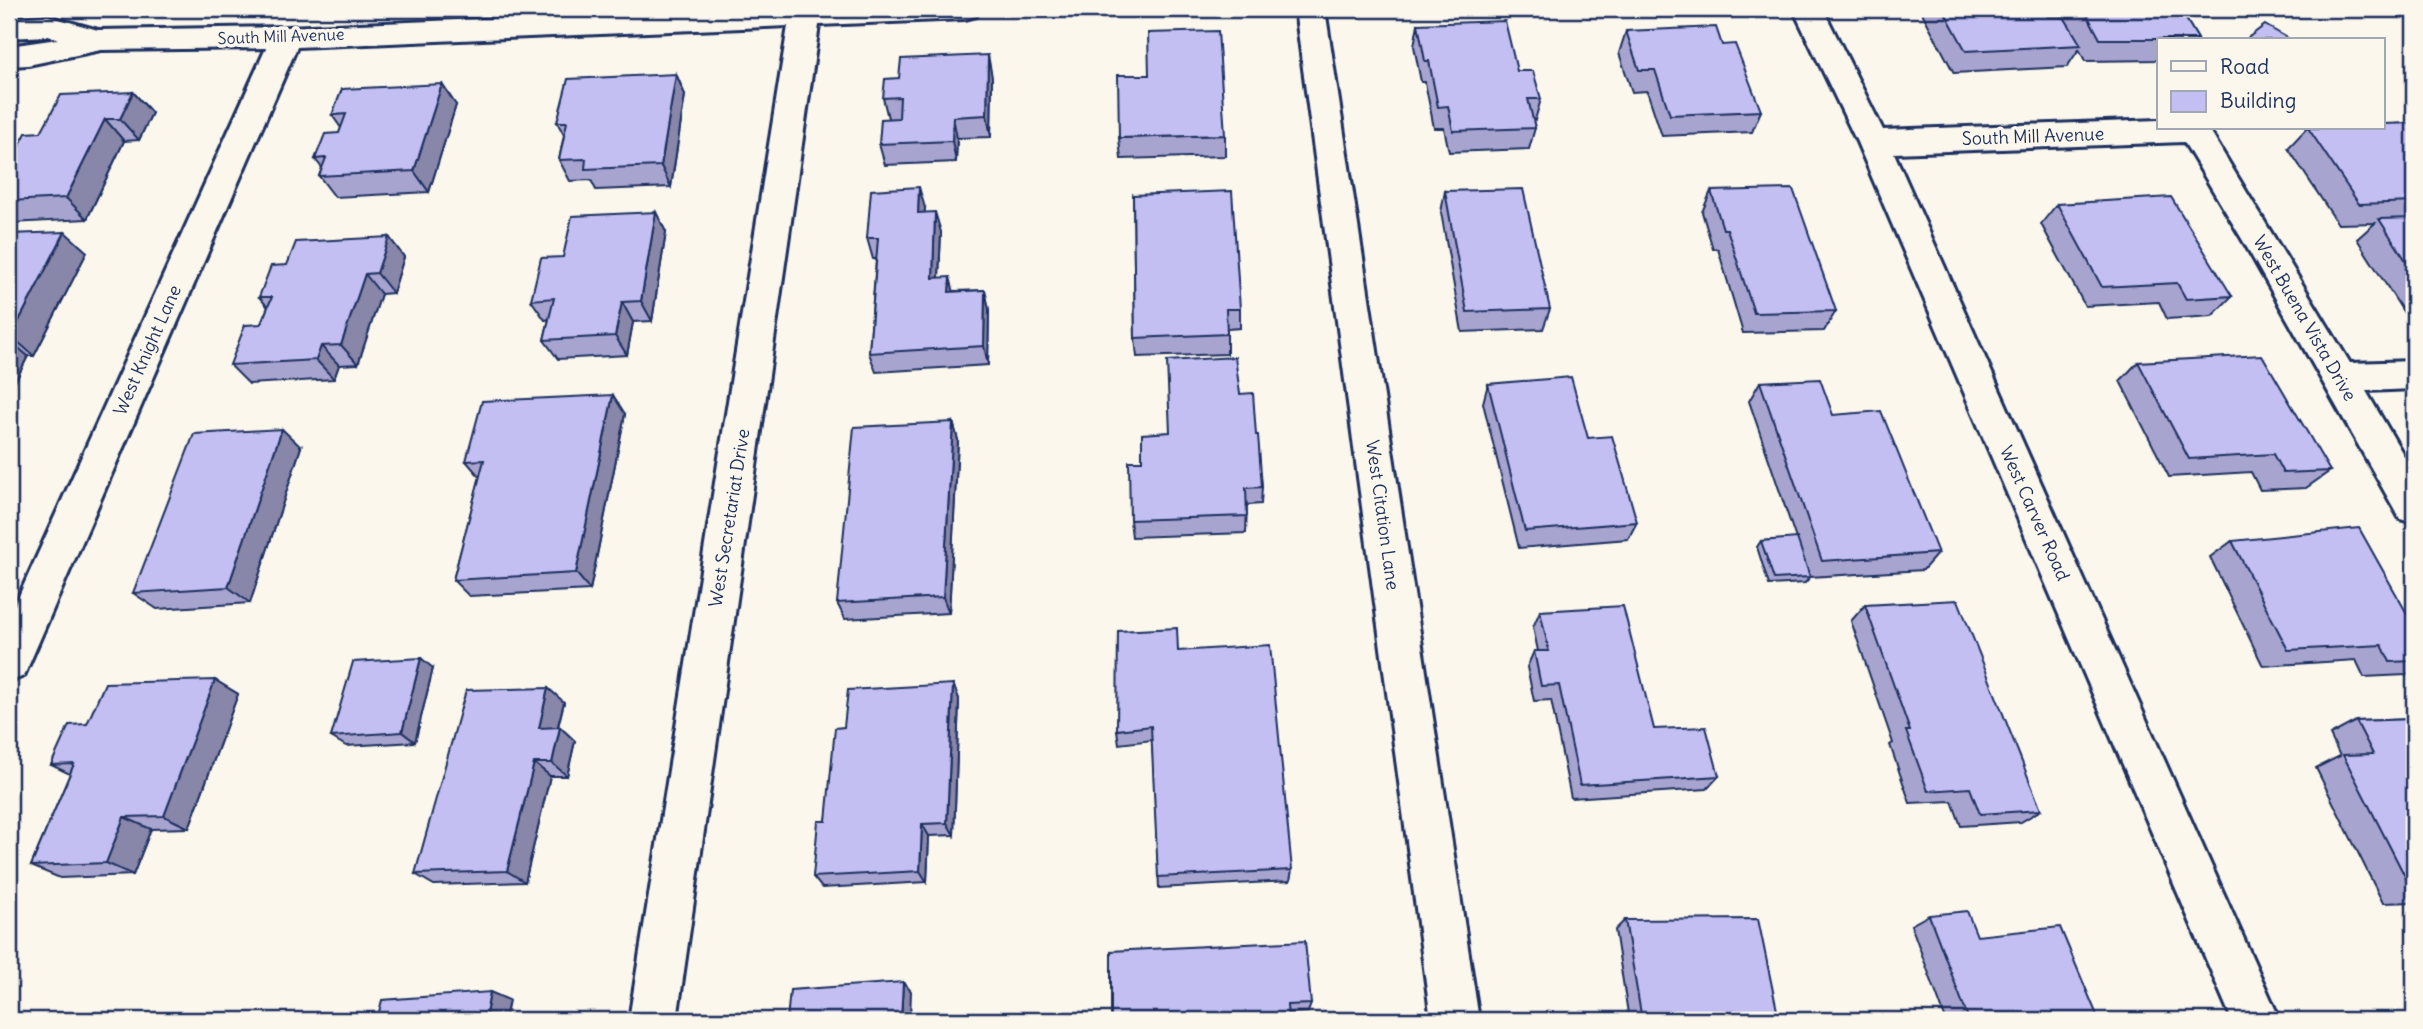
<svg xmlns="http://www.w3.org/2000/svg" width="2423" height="1029" font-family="Delius,sans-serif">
	<rect width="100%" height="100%" fill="#fbf7ec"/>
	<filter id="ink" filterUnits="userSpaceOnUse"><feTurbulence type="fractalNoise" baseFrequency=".0143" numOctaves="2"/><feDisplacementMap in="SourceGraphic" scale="14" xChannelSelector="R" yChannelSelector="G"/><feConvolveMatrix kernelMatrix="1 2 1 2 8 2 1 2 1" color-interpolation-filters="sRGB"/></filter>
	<g filter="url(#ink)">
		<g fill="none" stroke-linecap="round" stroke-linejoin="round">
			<defs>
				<g id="minor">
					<polygon points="729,9 980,9 976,16 965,19 819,25 677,1020 629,1020 788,26 297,47 24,676 9,682 9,618 266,48 101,50 28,65 9,66 9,46 58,39 48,36 9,38 9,18 48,16 98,30 286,27"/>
					<polygon points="1295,9 1325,9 1479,1020 1431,1020"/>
					<polygon points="1793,9 1823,9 1883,130 2159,120 2159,128 2208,128 2350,363 2414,361 2414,389 2366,391 2414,473 2414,523 2400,519 2245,244 2184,142 1894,153 2280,1020 2232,1020 1857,142"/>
				</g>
			</defs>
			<!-- minor casing -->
			<use href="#minor" stroke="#1b2f5e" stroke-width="6"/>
			<!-- minor -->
			<use href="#minor" fill="#fbf7ec" fill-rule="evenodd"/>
		</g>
		<!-- wall -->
		<g fill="#a8a4d0" stroke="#1b2f5e" stroke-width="2">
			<polygon points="1920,9 2043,9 2048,17 2062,17 2058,9 2180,9 2198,39 2197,40 2159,40 2159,60 2085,61 2079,49 2067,67 1954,73"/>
			<polygon points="1418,24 1517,71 1541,99 1535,120 1533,120 1535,128 1529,149 1449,152 1444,128 1434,128 1425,82 1421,82 1414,46"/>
			<polygon points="1626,31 1722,45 1761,111 1752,132 1662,136 1647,91 1632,92 1619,53"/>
			<polygon points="676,74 685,95 671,187 596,190 591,180 570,181 559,160 564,135 557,122"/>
			<polygon points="992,77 991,137 957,138 956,162 885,165 879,144 888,118 883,98"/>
			<polygon points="133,92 152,113 139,140 124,141 87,219 11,223 9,221 9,165 41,132"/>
			<polygon points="456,105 429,192 335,197 319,176 322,168 315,159 339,133 341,128 332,115"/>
			<polygon points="2414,123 2414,324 2411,324 2357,239 2375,223 2338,224 2288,148 2307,128"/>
			<polygon points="1225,135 1225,156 1121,159 1119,138"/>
			<polygon points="1445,191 1550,309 1543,329 1462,332 1441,212"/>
			<polygon points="1711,191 1836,311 1824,331 1743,333 1718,249 1713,249 1702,212"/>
			<polygon points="1133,195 1240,309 1240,328 1227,329 1227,354 1137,357 1135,338"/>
			<polygon points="2057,204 2232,296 2212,316 2167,319 2159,302 2085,306 2041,224"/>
			<polygon points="925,208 924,212 941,232 939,278 954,291 985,290 989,310 988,365 876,372 869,353 876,259 873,259 867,238"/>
			<polygon points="666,232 652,321 633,322 627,355 558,359 544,340 549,319 545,320 531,300 563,257"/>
			<polygon points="9,234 87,252 34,356 28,356 9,394"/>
			<polygon points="389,237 404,257 393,293 381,294 358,364 339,365 334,379 249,384 230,365 261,324 268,307 259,297 287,265"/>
			<polygon points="2138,362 2330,471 2306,488 2260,490 2251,472 2169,477 2120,381"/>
			<polygon points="1760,382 1833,415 1938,553 1923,570 1810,577 1805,583 1769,585 1757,547 1761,541 1796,539 1749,401"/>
			<polygon points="1488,384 1588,438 1637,522 1628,539 1519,548 1483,403"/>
			<polygon points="1240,394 1256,435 1262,487 1261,504 1247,505 1246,533 1132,537 1130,520 1142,461 1170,432"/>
			<polygon points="625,414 590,590 469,596 453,580 480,477 466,461"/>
			<polygon points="953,422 958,440 949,613 845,619 837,603"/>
			<polygon points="301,447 250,603 157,609 133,593"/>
			<polygon points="2232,541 2414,626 2414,670 2406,675 2364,677 2356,660 2263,666 2210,557"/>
			<polygon points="1865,605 2041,810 2021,822 1961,826 1952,801 1910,803 1890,745 1893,743 1851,621"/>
			<polygon points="1540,611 1654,729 1719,776 1707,789 1571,798 1551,700 1534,701 1527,667 1534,651 1538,651 1533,627"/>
			<polygon points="1178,651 1292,870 1290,881 1159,888 1152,740 1119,744 1117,730"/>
			<polygon points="433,668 415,742 346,746 331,737"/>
			<polygon points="215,680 238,694 189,828 151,829 133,875 60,878 31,866 70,774 51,765 87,724"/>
			<polygon points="953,684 959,699 954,835 929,836 927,882 822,888 813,877 826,821 844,727"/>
			<polygon points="564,702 558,727 560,727 575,741 567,776 550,776 525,882 434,885 415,874"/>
			<polygon points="2414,719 2414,902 2383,903 2316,768 2340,756 2330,735 2356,721"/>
			<polygon points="1929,915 1977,936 2099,1020 1946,1020 1911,925"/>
			<polygon points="1625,920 1779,1020 1629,1020 1615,930"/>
			<polygon points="1111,951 1311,1004 1308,1012 1288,1013 1288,1020 1112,1020"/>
		</g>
		<!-- shaded-wall -->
		<g fill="#8886a9" stroke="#1b2f5e" stroke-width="2">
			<polygon points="988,55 992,77 991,137 987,115"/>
			<polygon points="676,74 685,95 671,187 661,166"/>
			<polygon points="442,84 456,105 429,192 414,171"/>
			<polygon points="133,92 152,113 139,140 120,119"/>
			<polygon points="953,117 957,138 956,162 952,141"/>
			<polygon points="105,119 124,141 87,219 66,198"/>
			<polygon points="919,187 925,208 923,233 918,213"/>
			<polygon points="656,212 666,232 652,321 641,301"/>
			<polygon points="935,212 941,232 938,298 933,278"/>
			<polygon points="65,232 87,252 34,356 11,336"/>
			<polygon points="389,237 404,257 393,293 377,273"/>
			<polygon points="365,274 381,294 358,364 341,345"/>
			<polygon points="950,277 955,297 949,292"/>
			<polygon points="985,290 989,310 988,365 984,346"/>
			<polygon points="622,302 633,322 627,355 615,336"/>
			<polygon points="9,340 28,356 9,394"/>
			<polygon points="321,346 339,365 334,379 316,360"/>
			<polygon points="613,395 625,414 590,590 576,573"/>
			<polygon points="953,422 958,440 949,613 943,597"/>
			<polygon points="282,429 301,447 250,603 228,587"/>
			<polygon points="421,658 433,668 415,742 402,732"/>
			<polygon points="215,680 238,694 189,828 164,816"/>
			<polygon points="953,684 959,699 954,835 947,823"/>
			<polygon points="548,688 564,702 554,741 539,728"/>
			<polygon points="560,727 575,741 567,776 552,763"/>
			<polygon points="534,763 550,776 525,882 507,871"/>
			<polygon points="124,817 151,829 133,875 106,863"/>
			<polygon points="922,824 929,836 927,882 920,871"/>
			<polygon points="903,982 911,991 910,1020 901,1020"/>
			<polygon points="490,992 509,1000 505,1020 485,1020"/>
		</g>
		<!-- building -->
		<g fill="#c3bff2" stroke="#1b2f5e" stroke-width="2">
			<polygon points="1943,9 2043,9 2048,17 2064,17 2081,45 1966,51"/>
			<polygon points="2084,9 2180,9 2198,39 2100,39"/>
			<polygon points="1505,21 1517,71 1533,71 1541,99 1528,99 1535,128 1453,131 1448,106 1438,107 1429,61 1425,61 1418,24"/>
			<polygon points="2265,25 2291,40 2245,40"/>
			<polygon points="1716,27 1722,45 1735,44 1761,111 1670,115 1655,70 1639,70 1626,31"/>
			<polygon points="1218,31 1225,135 1119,138 1118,75 1149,75 1148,33"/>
			<polygon points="988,55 987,115 953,117 952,141 879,144 881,119 899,118 900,97 883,98 885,79 899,78 901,59"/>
			<polygon points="676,74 661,166 585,169 586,159 559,160 567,122 557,122 568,79"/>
			<polygon points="442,84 414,171 319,176 326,158 315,159 325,134 339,133 346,114 332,115 342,89"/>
			<polygon points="133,92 120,119 105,119 66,198 9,201 9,165 26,133 41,132 61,95"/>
			<polygon points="2414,123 2414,202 2359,204 2308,128 2383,128 2383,124"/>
			<polygon points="919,187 918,213 935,212 933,278 950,277 949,292 985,290 984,346 869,353 878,238 867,238 871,190"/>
			<polygon points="1523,189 1550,309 1467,312 1445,191"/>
			<polygon points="1793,189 1836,311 1754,313 1727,229 1723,229 1711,191"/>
			<polygon points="1232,191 1240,309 1226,309 1227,334 1135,338 1133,195"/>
			<polygon points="2171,197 2232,296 2186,299 2177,283 2102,287 2057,204"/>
			<polygon points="656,212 641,301 622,302 615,336 544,340 554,298 531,300 541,258 563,257 572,216"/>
			<polygon points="2414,218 2414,273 2379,219"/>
			<polygon points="65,232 11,336 9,336 9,234"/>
			<polygon points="389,237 377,273 365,274 341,345 321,346 316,360 230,365 245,325 261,324 272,297 259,297 271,266 287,265 296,242"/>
			<polygon points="2262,355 2330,471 2283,473 2273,454 2189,459 2138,362"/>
			<polygon points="1235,357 1240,394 1253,393 1256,435 1258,435 1262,487 1246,488 1247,516 1130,520 1129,461 1142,461 1142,434 1170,432 1167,361"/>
			<polygon points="1571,377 1588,438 1612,436 1637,522 1525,531 1488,384"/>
			<polygon points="1820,379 1833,415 1881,411 1938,553 1822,561 1760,382"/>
			<polygon points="613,395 576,573 453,580 484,460 466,461 482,401"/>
			<polygon points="953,422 943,597 837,603 854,427"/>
			<polygon points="282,429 228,587 133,593 194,434"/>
			<polygon points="2359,528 2414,626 2414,661 2390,662 2382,645 2288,650 2232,541"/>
			<polygon points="1797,538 1810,577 1774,579 1761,541"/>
			<polygon points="1958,600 2041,810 1980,814 1970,788 1928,791 1906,731 1910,731 1865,605"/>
			<polygon points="1623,606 1654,729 1706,727 1719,776 1580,785 1559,685 1541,686 1534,651 1549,651 1540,611"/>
			<polygon points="1177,628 1178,651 1270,645 1292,870 1158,877 1151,726 1117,730 1118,631"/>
			<polygon points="421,658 402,732 331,737 353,662"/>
			<polygon points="215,680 164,816 124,817 106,863 31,866 74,764 51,765 69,725 87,724 105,683"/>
			<polygon points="953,684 947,823 922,824 920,871 813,877 818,821 826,821 835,728 844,727 848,690"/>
			<polygon points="548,688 539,728 560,727 552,763 534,763 507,871 415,874 466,690"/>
			<polygon points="2414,719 2414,892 2413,892 2343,755 2373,754 2356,721"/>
			<polygon points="1967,911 1977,936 2060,927 2099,1020 1969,1020 1929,915"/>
			<polygon points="1758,919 1779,1020 1642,1020 1625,920"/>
			<polygon points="1305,941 1311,1004 1287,1005 1288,1020 1153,1020 1153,1018 1111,1019 1111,951"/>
			<polygon points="903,982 901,1020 787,1020 790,990"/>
			<polygon points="490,992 485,1020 377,1020 382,1000"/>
		</g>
	</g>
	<g text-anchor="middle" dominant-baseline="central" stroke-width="7" stroke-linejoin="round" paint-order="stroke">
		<!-- far-street labels -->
		<g font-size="16" fill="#1b2f5e" stroke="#fbf7ec">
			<text transform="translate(281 36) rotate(-2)">South Mill Avenue</text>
		</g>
		<!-- street labels -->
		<g font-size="18" fill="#1b2f5e" stroke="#fbf7ec">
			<text transform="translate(2033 136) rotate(-2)">South Mill Avenue</text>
			<text transform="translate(2305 318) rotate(60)">West Buena Vista Drive</text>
			<text transform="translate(147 350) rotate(-66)">West Knight Lane</text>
			<text transform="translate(2035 513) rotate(66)">West Carver Road</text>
			<text transform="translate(1383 515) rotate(82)">West Citation Lane</text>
			<text transform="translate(729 518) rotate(-81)">West Secretariat Drive</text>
		</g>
	</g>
	<!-- margin -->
	<rect width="2423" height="1029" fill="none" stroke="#fbf7ec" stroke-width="35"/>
	<rect x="18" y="18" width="2388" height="994" fill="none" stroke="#1b2f5e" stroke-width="2.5" filter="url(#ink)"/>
	<!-- legend -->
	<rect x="2157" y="38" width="228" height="91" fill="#fbf7ec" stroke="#a1a7b3" stroke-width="2"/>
	<rect x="2171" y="61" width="35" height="10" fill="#fbf7ec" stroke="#a1a7b3" stroke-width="2"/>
	<text x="2220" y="74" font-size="21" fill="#1b2f5e">Road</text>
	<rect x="2171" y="91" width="35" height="21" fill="#c3bff2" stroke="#a1a7b3" stroke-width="2"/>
	<text x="2220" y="108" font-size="21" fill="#1b2f5e">Building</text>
</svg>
